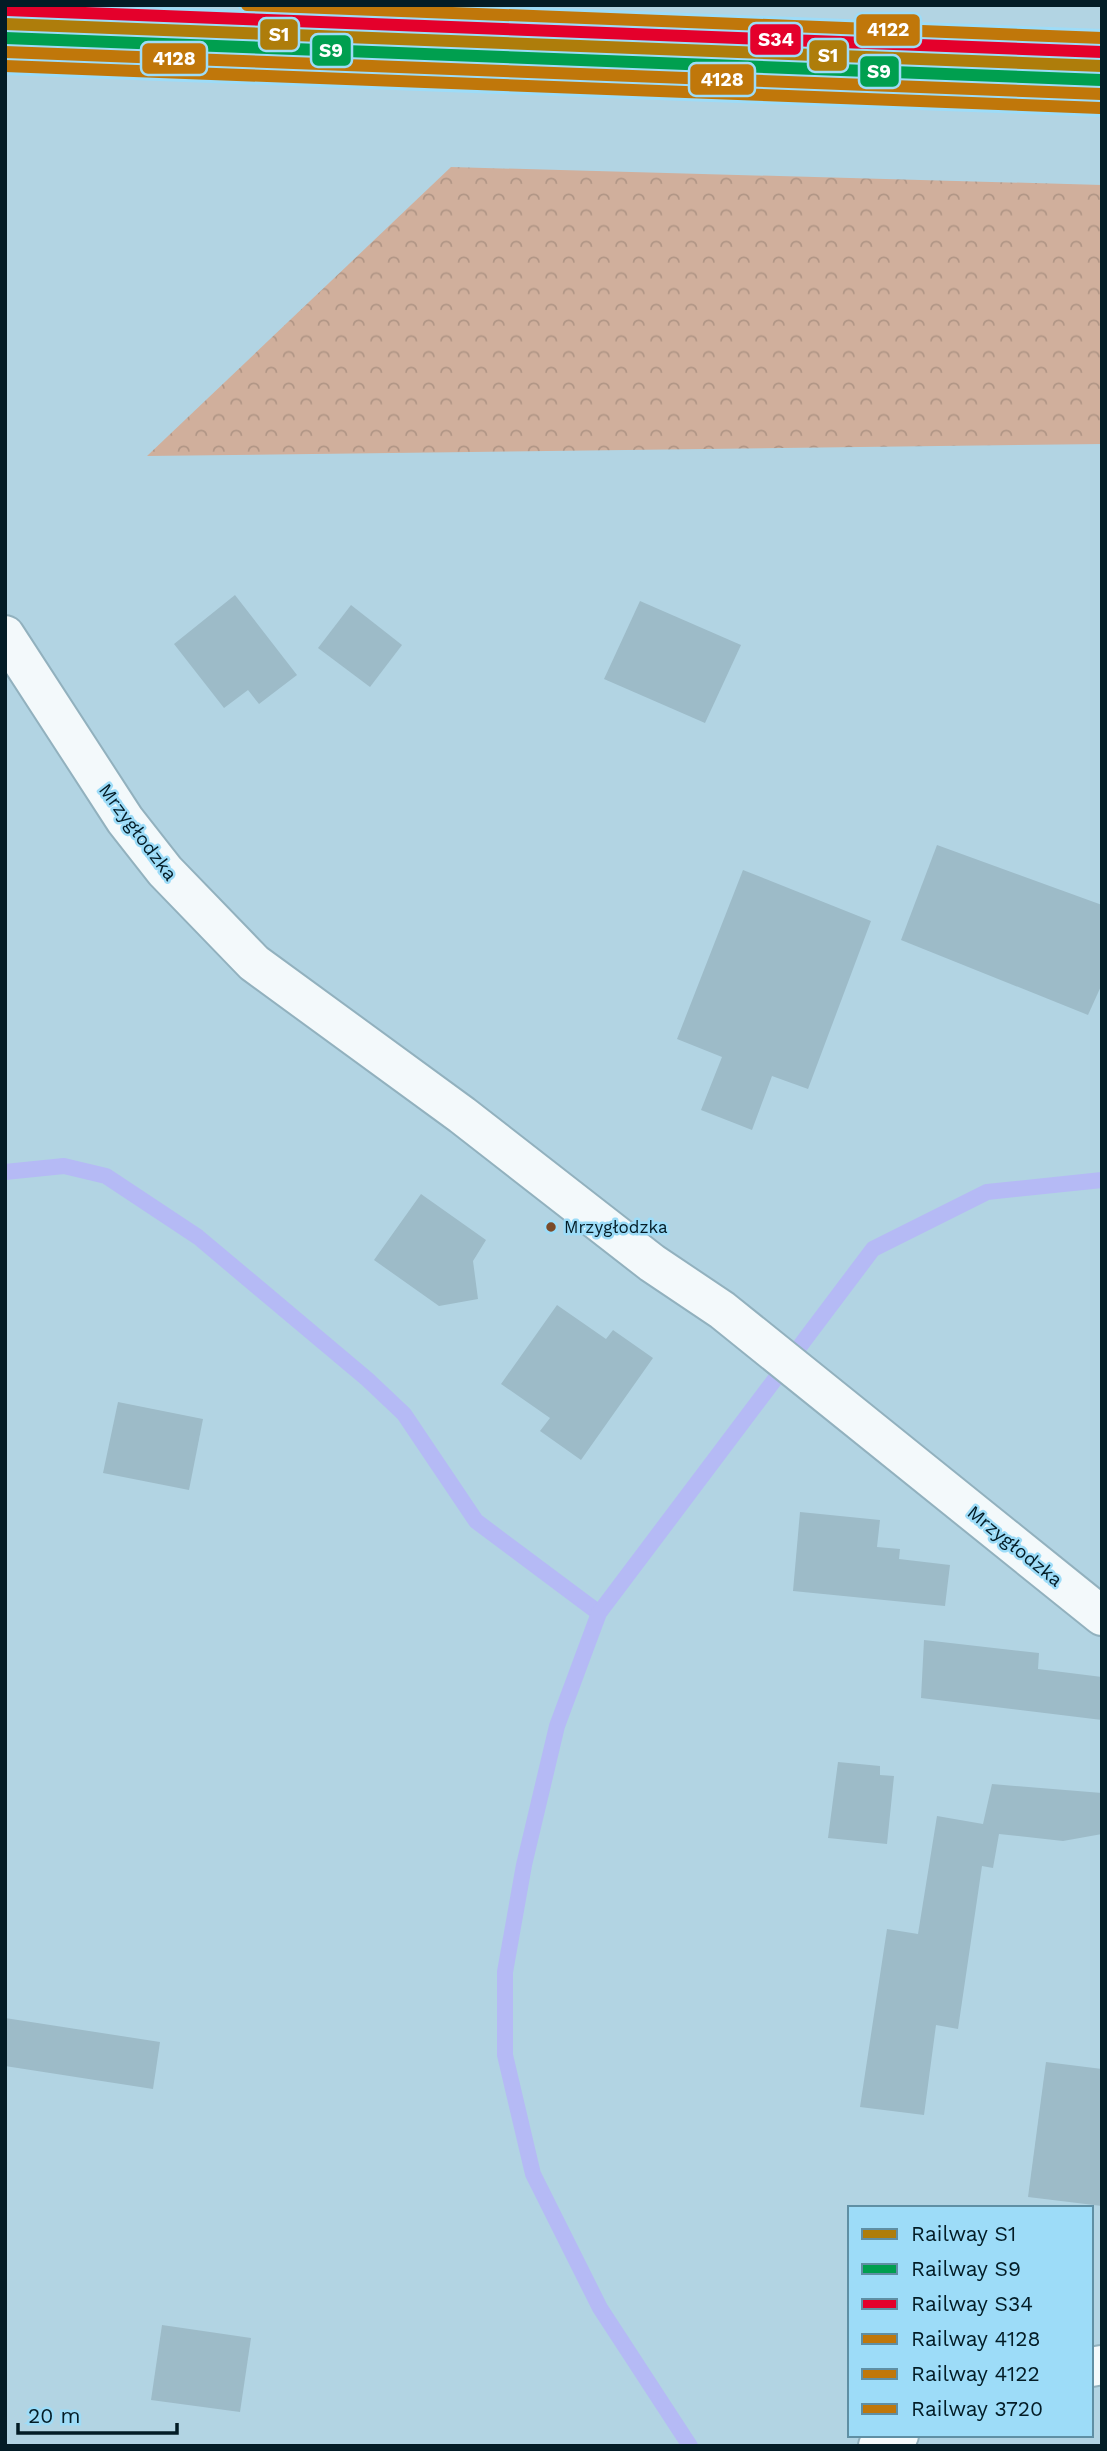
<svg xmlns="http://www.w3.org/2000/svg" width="1107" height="2451" font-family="'Work Sans',sans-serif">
	<defs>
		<pattern id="forest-crowns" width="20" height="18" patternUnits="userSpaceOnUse" patternTransform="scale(1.75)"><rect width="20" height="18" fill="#d0af9c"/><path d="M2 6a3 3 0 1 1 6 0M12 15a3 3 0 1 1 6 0" fill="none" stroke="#b19686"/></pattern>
	</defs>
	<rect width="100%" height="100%" fill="#b2d4e3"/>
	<!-- forest -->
	<polygon fill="url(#forest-crowns)" points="451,167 1102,185 1102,444 147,456"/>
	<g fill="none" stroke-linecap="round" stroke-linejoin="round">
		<!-- stream -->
		<g stroke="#b5baf5" stroke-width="16">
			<polyline points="5,1172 64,1166 106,1176 198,1237 367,1379 404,1414 476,1521 599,1613"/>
			<polyline points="690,2446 600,2308 533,2174 505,2055 505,1972 524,1865 557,1726 599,1613 873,1249 987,1192 1102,1180"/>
		</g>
	</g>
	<!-- building -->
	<g fill="#9dbbc8">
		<polygon points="235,595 297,675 259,704 248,690 224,708 174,644"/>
		<polygon points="640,601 741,645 705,723 604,679"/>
		<polygon points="351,605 402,645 370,687 318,648"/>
		<polygon points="937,845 1102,905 1102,984 1088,1015 901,940"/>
		<polygon points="743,870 871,921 808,1089 772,1076 752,1130 701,1110 722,1057 677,1039"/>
		<polygon points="421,1194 486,1240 473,1261 478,1299 439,1306 374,1260"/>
		<polygon points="557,1305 606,1339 613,1330 653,1358 581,1460 540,1431 550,1418 501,1384"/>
		<polygon points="118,1402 203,1419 189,1490 103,1473"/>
		<polygon points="800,1512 880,1520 877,1547 900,1549 899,1559 950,1565 945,1606 793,1591"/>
		<polygon points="924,1640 1039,1653 1038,1669 1102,1677 1102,1720 921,1698"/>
		<polygon points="838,1762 880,1766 880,1775 894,1776 887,1844 828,1838"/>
		<polygon points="992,1784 1102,1793 1102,1834 1063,1841 999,1834 993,1868 982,1866 958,2029 936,2025 924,2115 860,2107 887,1929 918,1934 937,1816 983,1824"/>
		<polygon points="5,2018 160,2042 153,2089 5,2066"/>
		<polygon points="1046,2062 1102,2069 1102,2206 1028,2197"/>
		<polygon points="162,2325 251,2338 240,2412 151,2400"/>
	</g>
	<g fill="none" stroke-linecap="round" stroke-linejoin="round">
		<defs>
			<g id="street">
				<polyline points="5,635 125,820 165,871 254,963 462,1115 652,1263 722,1310 1102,1616"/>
				<polyline points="1091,2367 1102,2365"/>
				<polyline points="878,2446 899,2435"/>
			</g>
		</defs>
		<!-- street casing -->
		<use href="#street" stroke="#92b1be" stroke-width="42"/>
		<!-- street -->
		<use href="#street" stroke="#f3f9fb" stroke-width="38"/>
		<!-- rail -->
		<g stroke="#b4bdc2" stroke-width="5" stroke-dasharray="14 7" stroke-linecap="butt">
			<polyline points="5,58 193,67 459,86 720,93 793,93 1102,70"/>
			<polyline points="845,99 1102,108"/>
		</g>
		<defs>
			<polyline id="rail-1" points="5,24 1102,66"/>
			<polyline id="rail-2" points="5,38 1101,80"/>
			<polyline id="rail-3" points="6,10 1102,52"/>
			<polyline id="rail-4" points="5,52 1101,94"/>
			<polyline id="rail-5" points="247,5 1102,38"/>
			<polyline id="rail-6" points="5,66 1100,108"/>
		</defs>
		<!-- rail-1 casing -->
		<use href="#rail-1" stroke="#9ddcf8" stroke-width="18"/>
		<!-- rail-2 casing -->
		<use href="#rail-2" stroke="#9ddcf8" stroke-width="18"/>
		<!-- rail-3 casing -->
		<use href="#rail-3" stroke="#9ddcf8" stroke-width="18"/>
		<!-- rail-4 casing -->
		<use href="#rail-4" stroke="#9ddcf8" stroke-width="18"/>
		<!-- rail-5 casing -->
		<use href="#rail-5" stroke="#9ddcf8" stroke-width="18"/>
		<!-- rail-6 casing -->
		<use href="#rail-6" stroke="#9ddcf8" stroke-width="18"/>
		<!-- rail-1 -->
		<use href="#rail-1" stroke="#ae7d0b" stroke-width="12"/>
		<!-- rail-2 -->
		<use href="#rail-2" stroke="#009f4f" stroke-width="12"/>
		<!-- rail-3 -->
		<use href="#rail-3" stroke="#e4002b" stroke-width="12"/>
		<!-- rail-4 -->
		<use href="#rail-4" stroke="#c0770a" stroke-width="12"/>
		<!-- rail-5 -->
		<use href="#rail-5" stroke="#c0770a" stroke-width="12"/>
		<!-- rail-6 -->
		<use href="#rail-6" stroke="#c0770a" stroke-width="12"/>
	</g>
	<!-- markers -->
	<circle fill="#7a4b2a" stroke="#9ddcf8" stroke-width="2.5" cx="551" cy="1227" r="6"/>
	<g text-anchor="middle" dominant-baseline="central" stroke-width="5" stroke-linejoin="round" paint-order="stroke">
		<!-- bus labels -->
		<g font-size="17" fill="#031c26" stroke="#9ddcf8" text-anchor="start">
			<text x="564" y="1227">Mrzygłodzka</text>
		</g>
		<!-- street labels -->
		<g font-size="19" fill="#031c26" stroke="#9ddcf8">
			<text transform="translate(138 832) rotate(53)">Mrzygłodzka</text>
			<text transform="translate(1015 1546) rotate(39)">Mrzygłodzka</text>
		</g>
	</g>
	<g stroke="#9ddcf8" stroke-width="2.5">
		<rect x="855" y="13" width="66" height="34" rx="7" fill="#c0770a"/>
		<rect x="259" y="18" width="40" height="33" rx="7" fill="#ae7d0b"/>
		<rect x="749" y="23" width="53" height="33" rx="7" fill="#e4002b"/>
		<rect x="311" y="34" width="41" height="33" rx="7" fill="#009f4f"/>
		<rect x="808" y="39" width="40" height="33" rx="7" fill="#ae7d0b"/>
		<rect x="141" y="42" width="66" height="33" rx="7" fill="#c0770a"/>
		<rect x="859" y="55" width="41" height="33" rx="7" fill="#009f4f"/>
		<rect x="689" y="63" width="66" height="33" rx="7" fill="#c0770a"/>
	</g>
	<g font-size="19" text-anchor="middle" font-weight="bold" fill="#fff">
		<text x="888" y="36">4122</text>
		<text x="279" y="41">S1</text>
		<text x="776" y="46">S34</text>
		<text x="331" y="57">S9</text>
		<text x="828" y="62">S1</text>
		<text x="174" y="65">4128</text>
		<text x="879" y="78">S9</text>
		<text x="722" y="86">4128</text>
	</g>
	<!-- border -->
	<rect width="1107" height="2451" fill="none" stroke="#031c26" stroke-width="14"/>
	<!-- legend -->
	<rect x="848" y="2206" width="245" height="231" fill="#9ddcf8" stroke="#5f8fa4" stroke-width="2"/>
	<rect x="862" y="2229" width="35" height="10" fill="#ae7d0b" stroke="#5f8fa4" stroke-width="2"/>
	<text x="911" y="2241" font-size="21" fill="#031c26">Railway S1</text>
	<rect x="862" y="2264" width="35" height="10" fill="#009f4f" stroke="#5f8fa4" stroke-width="2"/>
	<text x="911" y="2276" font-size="21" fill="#031c26">Railway S9</text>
	<rect x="862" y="2299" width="35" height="10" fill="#e4002b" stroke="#5f8fa4" stroke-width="2"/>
	<text x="911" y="2311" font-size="21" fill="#031c26">Railway S34</text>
	<rect x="862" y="2334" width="35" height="10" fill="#c0770a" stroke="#5f8fa4" stroke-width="2"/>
	<text x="911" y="2346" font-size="21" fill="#031c26">Railway 4128</text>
	<rect x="862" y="2369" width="35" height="10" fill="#c0770a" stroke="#5f8fa4" stroke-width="2"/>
	<text x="911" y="2381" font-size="21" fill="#031c26">Railway 4122</text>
	<rect x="862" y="2404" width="35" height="10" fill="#c0770a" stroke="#5f8fa4" stroke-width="2"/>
	<text x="911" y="2416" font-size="21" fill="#031c26">Railway 3720</text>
	<!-- scale -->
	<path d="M18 2423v10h159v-10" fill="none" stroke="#031c26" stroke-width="3.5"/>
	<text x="28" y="2423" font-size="21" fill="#031c26" stroke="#9ddcf8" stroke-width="5" paint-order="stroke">20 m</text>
</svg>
